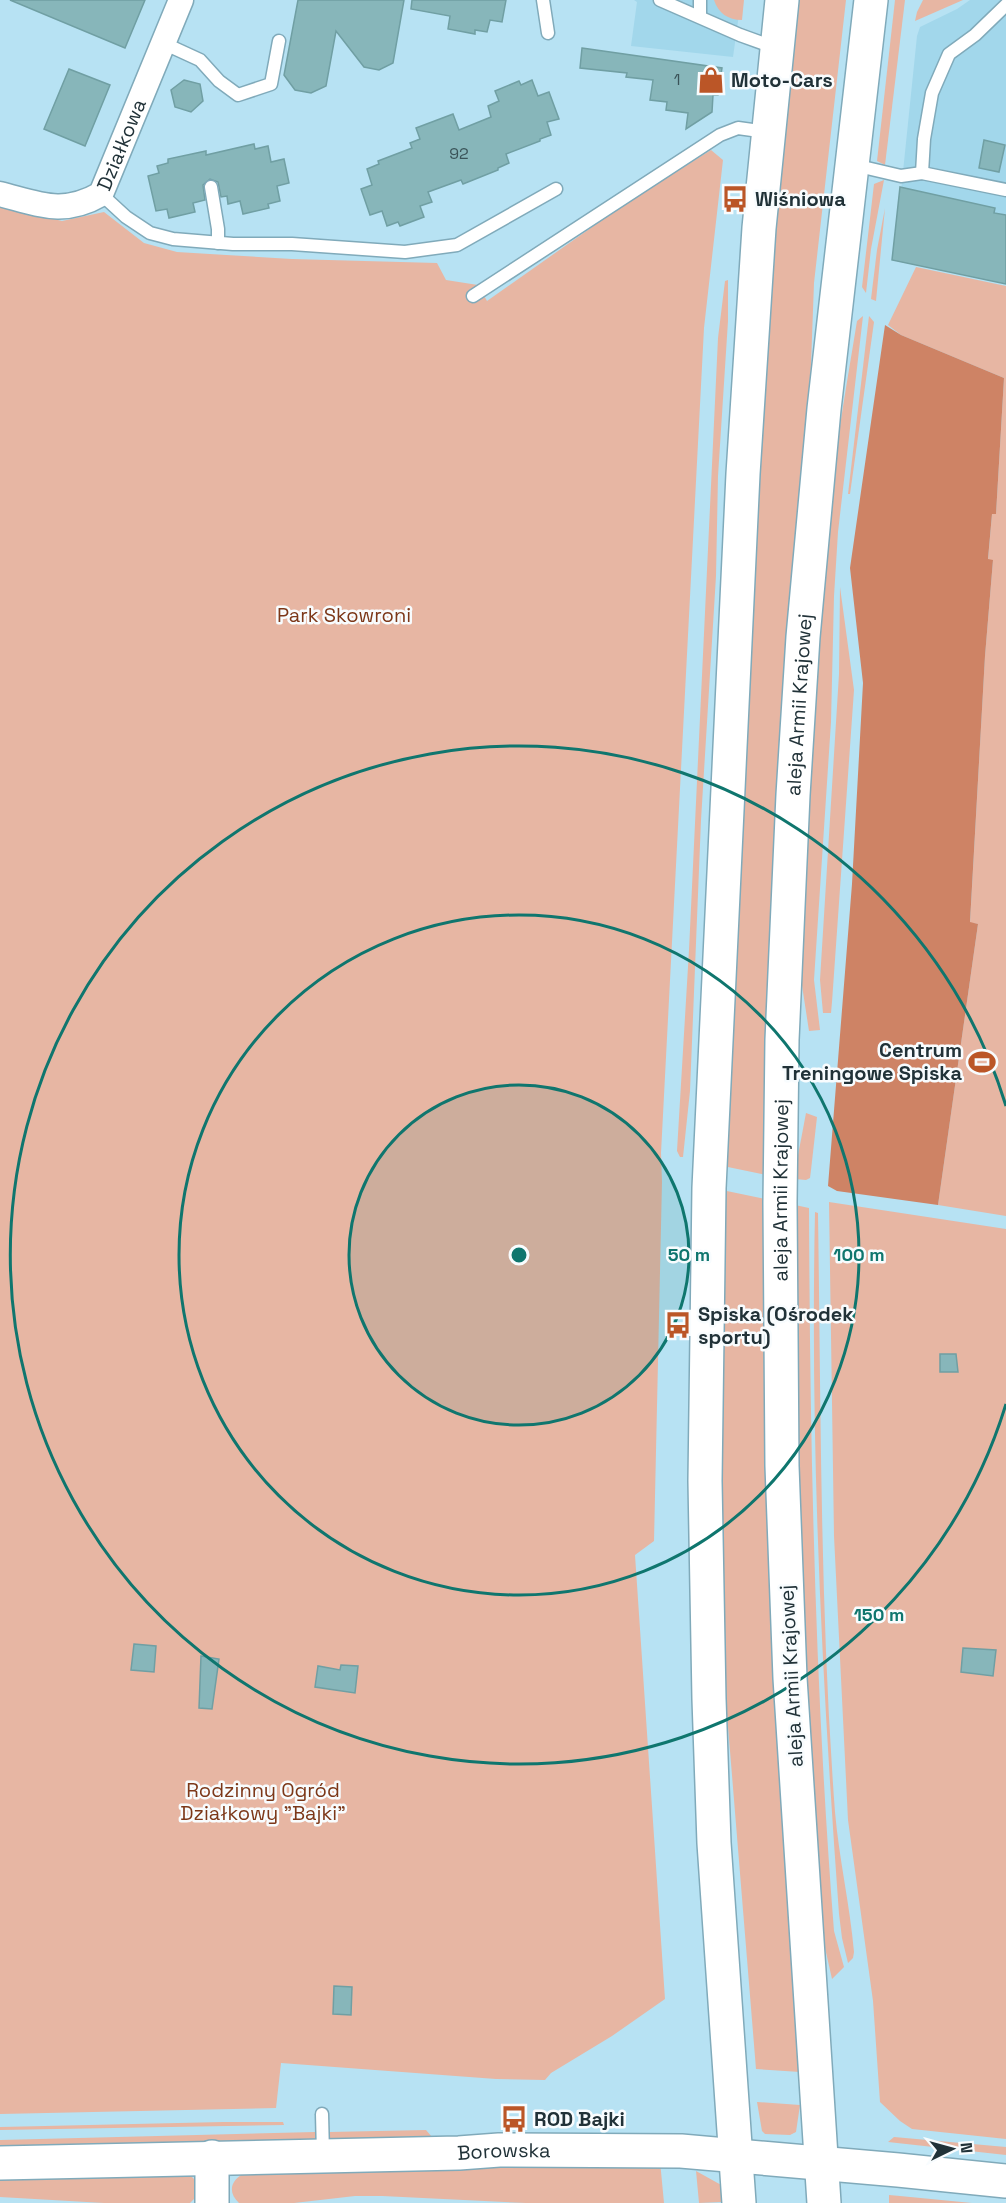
<svg xmlns="http://www.w3.org/2000/svg" width="1006" height="2203" font-family="'Space Grotesk',sans-serif">
	<rect width="100%" height="100%" fill="#b7e2f3"/>
	<!-- built -->
	<g fill="#a2d7eb">
		<polygon points="634,0 741,0 733,57 631,46 637,2"/>
		<polygon points="970,0 1006,0 1006,283 894,259 917,36 920,27 957,9"/>
	</g>
	<!-- green -->
	<g fill="#e7b6a3">
		<path d="M714,0H744L742,20C728,20 718,13 714,0Z"/>
		<polygon points="796,0 846,0 814,283 810,391 766,1175 723,1166 762,352"/>
		<polygon points="895,0 905,0 885,165 877,161"/>
		<polygon points="923,0 963,0 915,21 917,12"/>
		<polygon points="711,150 723,160 704,328 661,1153 662,1182 654,1541 635,1555 665,1999 612,2036 551,2073 545,2080 496,2079 281,2063 276,2108 0,2114 0,206 62,221 104,212 144,243 177,252 292,259 437,263 446,280 478,285 487,301 629,201"/>
		<polygon points="884,180 871,249 866,293 862,287 874,184"/>
		<polygon points="885,208 876,301 871,299 877,250"/>
		<polygon points="916,267 1006,286 1006,1216 938,1205 978,924 970,923 985,656 993,560 988,560 992,514 996,514 1004,378 901,335 888,325"/>
		<polygon points="728,280 728,321 718,476 716,576 701,820 690,1091 683,1157 680,1157 677,1151 689,950 718,338 725,281"/>
		<path d="M863,316L838,532L834,596L831,722L814,980L820,1030L809,1031L801,979C810,815 815,651 832,488C838,432 848,377 857,321Z"/>
		<polygon points="869,316 874,322 850,494 848,494"/>
		<polygon points="840,587 854,690 832,1002 831,1013 823,1013 820,980 839,674"/>
		<polygon points="806,1113 817,1117 811,1170 810,1178 806,1180 795,1179 796,1166"/>
		<path d="M722,1190L765,1199C762,1491 779,1781 800,2072L756,2069L726,1702L720,1424Z"/>
		<polygon points="829,1202 1006,1229 1006,2139 912,2129 900,2121 880,2102 873,2001 848,1820 834,1536"/>
		<path d="M795,1205L809,1208C810,1450 815,1691 834,1931L844,1967L832,1979L821,1930L800,1578Z"/>
		<path d="M815,1212L818,1213C821,1413 820,1613 835,1812C839,1859 850,1905 854,1952L853,1958L848,1963L842,1938L839,1914C822,1681 810,1446 815,1212Z"/>
		<polygon points="757,2102 800,2105 796,2132 790,2135 765,2134 762,2131"/>
		<polygon points="223,2122 283,2122 284,2125 0,2130 0,2127"/>
		<polygon points="426,2130 432,2137 332,2141 329,2138 329,2132"/>
		<polygon points="315,2132 315,2138 311,2141 0,2147 0,2140"/>
		<polygon points="894,2137 1006,2147 1006,2155 888,2142"/>
		<path d="M660,2161L664,2203H526L382,2196H355L294,2203H239C228,2193 230,2181 243,2174Z"/>
		<polygon points="696,2171 723,2186 724,2199 721,2202 699,2203"/>
		<polygon points="189,2174 198,2183 196,2197 190,2203 104,2203 0,2197 0,2176"/>
		<polygon points="889,2195 900,2196 972,2203 889,2203"/>
	</g>
	<!-- forest -->
	<polygon fill="#ce8365" points="885,325 901,335 1004,378 996,514 992,514 988,559 993,560 985,656 970,922 978,924 938,1205 837,1191 828,1186 852,884 863,683 850,568"/>
	<!-- building -->
	<g fill="#87b6ba" stroke="#709fa3" stroke-width="1.5">
		<polygon points="10,0 145,0 125,48"/>
		<polygon points="298,0 404,0 393,63 379,70 364,67 336,31 326,86 311,93 295,90 284,75"/>
		<polygon points="412,0 506,0 502,22 490,20 487,32 475,30 475,34 448,29 450,16 411,9"/>
		<polygon points="582,48 722,68 718,95 713,95 712,112 686,129 688,113 666,110 667,102 650,100 653,80 626,77 627,73 580,68"/>
		<polygon points="69,69 110,85 85,146 44,129"/>
		<polygon points="184,80 200,84 203,101 191,112 175,107 171,90"/>
		<polygon points="532,80 538,96 549,92 559,119 547,122 551,135 540,139 540,141 506,154 509,163 498,168 498,170 463,184 461,180 428,192 432,202 420,206 424,217 400,226 398,222 387,226 382,211 370,215 361,189 372,185 367,169 379,164 378,161 412,148 410,143 420,139 416,128 453,114 459,130 491,117 488,106 499,101 495,91 519,81 521,85"/>
		<polygon points="984,140 1005,145 999,172 979,168"/>
		<polygon points="254,144 255,149 268,146 271,162 284,159 289,183 277,186 280,201 268,204 269,208 243,214 240,201 228,204 227,196 221,197 218,182 210,179 203,185 205,200 193,203 195,212 169,218 167,209 156,211 148,176 159,173 157,166 168,163 168,159 206,151 206,155"/>
		<polygon points="900,187 995,208 994,213 1006,215 1006,284 892,260"/>
		<polygon points="940,1354 956,1354 958,1372 940,1372"/>
		<polygon points="134,1644 156,1646 154,1672 131,1670"/>
		<polygon points="963,1648 996,1650 993,1676 961,1672"/>
		<polygon points="201,1656 219,1659 212,1709 199,1708"/>
		<polygon points="341,1665 358,1666 355,1693 315,1687 318,1666 340,1670"/>
		<polygon points="334,1986 352,1987 351,2015 333,2014"/>
	</g>
	<g fill="none" stroke-linecap="round" stroke-linejoin="round">
		<defs>
			<g id="lane">
				<polyline points="543,0 548,33"/>
				<polyline points="660,0 740,35 776,48"/>
				<polyline points="700,16 700,0"/>
				<polyline points="163,43 200,60 219,81 238,95 271,84 279,41"/>
				<polyline points="854,165 901,176 922,173 1006,190"/>
				<polyline points="922,173 924,139 932,93 949,54 975,35 1006,5"/>
				<polyline points="211,187 218,229 218,243"/>
				<polyline points="101,194 126,217 150,233 173,239 233,244 292,244 405,252 457,245 556,189"/>
				<polyline points="473,296 720,135 738,128 767,132"/>
				<polyline points="322,2114 323,2154"/>
			</g>
			<g id="street">
				<path id="s1" d="M0,194C39,204 63,216 101,194L181,0"/>
			</g>
			<g id="secondary">
				<polyline points="212,2157 212,2203"/>
				<path id="s2" d="M0,2163L459,2153L499,2150L681,2151L898,2170L1006,2181"/>
			</g>
			<g id="primary">
				<polyline points="739,2203 714,1843 709,1699 705,1481 709,1188 743,474 759,228 782,0"/>
				<path id="s3" d="M824,2203L790,1678L782,1466L780,1202L782,1040L793,795L803,637L824,409L871,0"/>
			</g>
		</defs>
		<!-- lane casing -->
		<use href="#lane" stroke="#80aaba" stroke-width="15"/>
		<!-- street casing -->
		<use href="#street" stroke="#80aaba" stroke-width="27"/>
		<!-- secondary casing -->
		<use href="#secondary" stroke="#80aaba" stroke-width="36"/>
		<!-- primary casing -->
		<use href="#primary" stroke="#80aaba" stroke-width="36"/>
		<!-- lane -->
		<use href="#lane" stroke="#fff" stroke-width="12"/>
		<!-- street -->
		<use href="#street" stroke="#fff" stroke-width="24"/>
		<!-- secondary -->
		<use href="#secondary" stroke="#fff" stroke-width="33"/>
		<!-- primary -->
		<use href="#primary" stroke="#fff" stroke-width="33"/>
	</g>
	<!-- distance rings -->
	<circle cx="519" cy="1255" r="170" fill="#0f766e" fill-opacity=".12"/>
	<g fill="none" stroke="#0f766e" stroke-width="3">
		<circle cx="519" cy="1255" r="170"/>
		<circle cx="519" cy="1255" r="340"/>
		<path d="M1006 1404A509 509 0 1 1 1006 1106"/>
	</g>
	<!-- icons -->
	<defs>
		<symbol id="shop-bare" viewBox="-9 -9 18 18"><path d="M-5-2.5h2.3a2.7 3.5 0 0 1 5.4 0H5L5.5 6h-11ZM-1.5-2.5h3a1.5 2.3 0 0 0-3 0Z" fill="#bb5627" stroke="#f8fcfe" stroke-width="2.5" paint-order="stroke"/></symbol>
		<symbol id="bus-bare" viewBox="-9 -9 18 18"><path d="M-5-6H5V4H4V6H2V4H-2V6H-4V4H-5ZM-3.5-4V0h7V-4ZM-3.5 1.2v1.5H-2V1.2ZM2 1.2v1.5H3.5V1.2Z" fill="#bb5627" stroke="#f8fcfe" stroke-width="2.5" paint-order="stroke"/></symbol>
		<symbol id="stadium-bare" viewBox="-9 -9 18 18"><path d="M0-5a6.5 5 0 1 0 0 10a6.5 5 0 1 0 0-10ZM-3.5-1.8h7v3.6h-7Z" fill="#bb5627" stroke="#f8fcfe" stroke-width="2.5" paint-order="stroke"/></symbol>
	</defs>
	<g fill-rule="evenodd">
		<use href="#shop-bare" x="692" y="61" width="38" height="38"/>
		<use href="#bus-bare" x="716" y="180" width="38" height="38"/>
		<use href="#stadium-bare" x="963" y="1043" width="38" height="38"/>
		<use href="#bus-bare" x="659" y="1306" width="38" height="38"/>
		<use href="#bus-bare" x="495" y="2100" width="38" height="38"/>
	</g>
	<g text-anchor="middle" dominant-baseline="central" stroke-width="5" stroke-linejoin="round" paint-order="stroke">
		<!-- number labels -->
		<g font-size="16" fill="#3a5358">
			<text x="677" y="79">1</text>
			<text x="459" y="153">92</text>
		</g>
		<!-- poi labels -->
		<g font-size="20" font-weight="bold" fill="#213238" stroke="#f8fcfe" text-anchor="start">
			<text x="731" y="80">Moto-Cars</text>
			<text x="755" y="199">Wiśniowa</text>
			<text x="962" y="1050" text-anchor="end">Centrum<tspan x="962" dy="23">Treningowe Spiska</tspan></text>
			<text x="698" y="1314">Spiska (Ośrodek<tspan x="698" dy="23">sportu)</tspan></text>
			<text x="534" y="2119">ROD Bajki</text>
		</g>
		<!-- street labels -->
		<g font-size="20" fill="#213238" stroke="#f8fcfe">
			<text stroke="none"><textPath href="#s1" startOffset="158">Działkowa</textPath></text>
			<text stroke="none"><textPath href="#s3" startOffset="1500">aleja Armii Krajowej</textPath></text>
			<text stroke="none"><textPath href="#s3" startOffset="1014">aleja Armii Krajowej</textPath></text>
			<text transform="translate(791 1676) rotate(-93)">aleja Armii Krajowej</text>
			<text stroke="none"><textPath href="#s2" startOffset="504">Borowska</textPath></text>
		</g>
		<!-- park labels -->
		<g font-size="20" fill="#7c3718" stroke="#f8fcfe">
			<text x="344" y="615">Park Skowroni</text>
			<text x="263" y="1790">Rodzinny Ogród<tspan x="263" dy="23">Działkowy "Bajki"</tspan></text>
		</g>
	</g>
	<circle cx="519" cy="1255" r="9" fill="#0f766e" stroke="#f8fcfe" stroke-width="3"/>
	<g font-size="18" text-anchor="middle" font-weight="bold" fill="#0f766e" stroke="#f8fcfe" stroke-width="5" stroke-linejoin="round" paint-order="stroke">
		<text x="689" y="1261">50 m</text>
		<text x="859" y="1261">100 m</text>
		<text x="879" y="1621">150 m</text>
	</g>
	<!-- north arrow -->
	<g transform="translate(952 2149) rotate(85)" stroke="#f8fcfe" stroke-width="4.5" paint-order="stroke">
	<path d="M0-4.5L10 22L0 15L-10 22Z" fill="#213238"/>
	<text y="-9" font-size="16" font-weight="bold" text-anchor="middle" fill="#213238">N</text>
	</g>
</svg>
